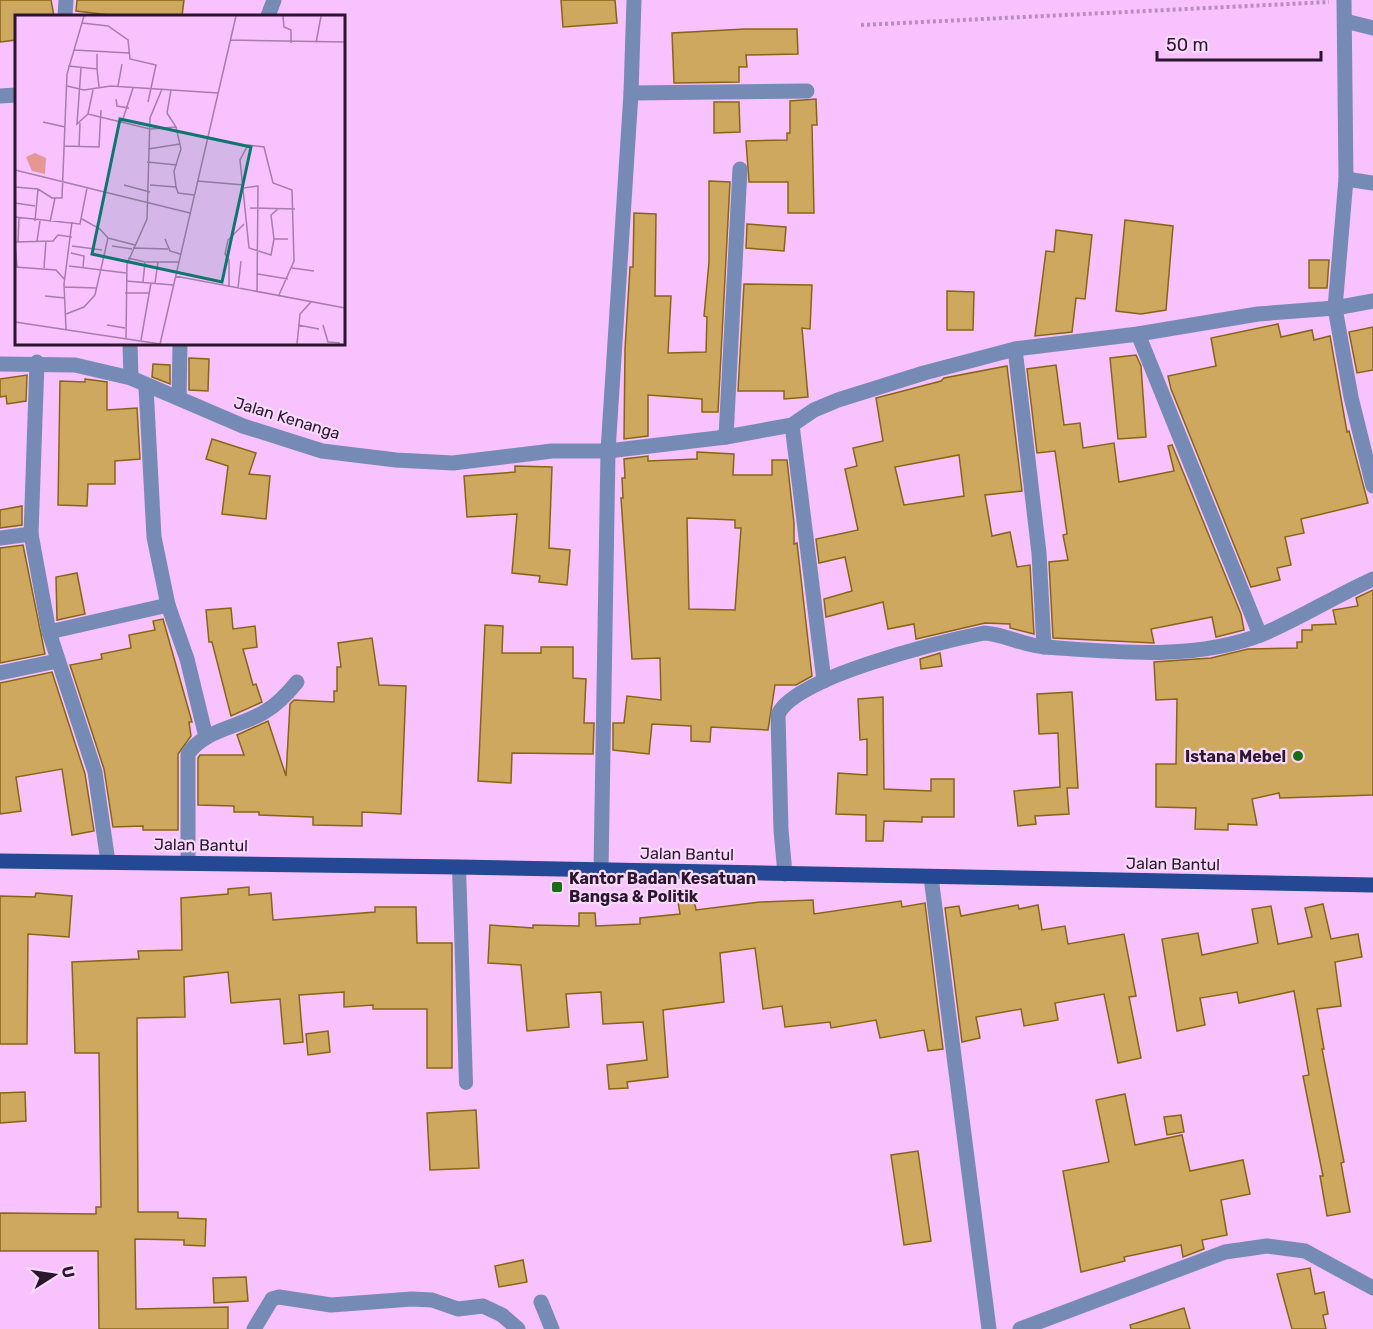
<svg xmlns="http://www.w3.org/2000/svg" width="1373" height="1329" font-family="Rubik,sans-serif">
	<rect width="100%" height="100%" fill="#f8c1ff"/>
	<!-- building -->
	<g fill="#cda85e" stroke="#886513" stroke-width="1.5" fill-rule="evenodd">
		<polygon points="0,0 51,0 54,16 16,16 16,40 0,42"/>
		<polygon points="77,0 184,0 182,16 118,16 76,11"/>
		<polygon points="561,0 615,0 617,23 563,27"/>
		<polygon points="745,29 797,29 798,54 746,55 747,67 739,67 739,82 674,83 672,33"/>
		<polygon points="816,99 817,125 812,125 814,213 788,213 788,182 749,182 746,141 787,140 787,133 790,133 790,101"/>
		<polygon points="714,102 739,102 740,132 714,133"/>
		<polygon points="709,181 730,182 718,412 702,412 702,399 648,395 648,436 624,439 625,349 630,267 633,267 634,213 656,214 655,296 671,296 668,353 706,352 707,317 704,316 709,262"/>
		<polygon points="1125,220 1173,226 1166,310 1141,314 1116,311"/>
		<polygon points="747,224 786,227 784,251 746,248"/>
		<polygon points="1056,230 1092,235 1085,299 1076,298 1072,332 1035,336 1046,251 1054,252"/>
		<polygon points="1309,260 1329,260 1327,288 1309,288"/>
		<polygon points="744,284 812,285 810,329 802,328 808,397 784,399 784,391 738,391"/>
		<polygon points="947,291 974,292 973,330 947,330"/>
		<polygon points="1278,324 1281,337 1312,330 1314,340 1330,336 1347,432 1349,431 1368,503 1301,519 1304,533 1285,537 1291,565 1277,568 1280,580 1251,587 1171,389 1168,376 1216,366 1211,338"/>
		<polygon points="1373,327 1373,370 1357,373 1349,332"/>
		<polygon points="1136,355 1141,366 1146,437 1118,439 1110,358"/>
		<polygon points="189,358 209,359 208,391 189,390"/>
		<polygon points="153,364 170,365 170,384 152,377"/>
		<polygon points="1056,365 1064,425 1080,423 1083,448 1114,443 1119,482 1174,471 1168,446 1172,445 1241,614 1244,630 1216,637 1212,617 1151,629 1154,643 1053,638 1049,562 1068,560 1063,535 1067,534 1055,451 1037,453 1027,369"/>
		<path d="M1007,366L1022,491L985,495L992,536L1010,532L1017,567L1030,565L1034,634L1010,628V624L985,623L916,639L914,624L888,629L883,602L826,617L824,599L852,591L845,557L819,563L816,539L858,530L845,469L857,466L853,448L883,441L876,398L941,381L944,378ZM959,455L964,496L904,505L895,467Z"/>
		<polygon points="27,375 26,401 7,404 6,396 0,397 0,379"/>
		<polygon points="85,379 107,382 107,410 137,408 140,459 115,461 115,484 88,484 87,506 58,505 60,381 85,382"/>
		<polygon points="212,439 256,453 249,474 270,476 266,519 222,514 228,466 206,459"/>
		<path d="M697,452L734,454L733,475H772V460H787L794,523V544L797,543L812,676L796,685H775L768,730L711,727L710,742L691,741V726L652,724L649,754L613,750V723H624L627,696L661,700L660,658L632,659L621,498H623L622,478H625L624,459L648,456V461L697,459ZM687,518L735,520V528H741L735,610L689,609Z"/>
		<polygon points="515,466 552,467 549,548 570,550 567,585 539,582 540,576 512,573 517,514 467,517 464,476 515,472"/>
		<polygon points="22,506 22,525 0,528 0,510"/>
		<polygon points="23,545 45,654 0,663 0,548"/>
		<polygon points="77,573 85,614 57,620 56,577"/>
		<polygon points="1373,590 1373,795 1280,798 1279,793 1252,799 1257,825 1228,824 1228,830 1195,829 1196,808 1156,807 1156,764 1176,764 1177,699 1156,700 1154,662 1211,658 1248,649 1297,648 1297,642 1302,642 1302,630 1312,630 1312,625 1336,624 1333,610 1358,606 1356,598"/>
		<polygon points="231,608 233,629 255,626 257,647 243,649 253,685 256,684 262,702 231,716 212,642 209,642 206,610"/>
		<polygon points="163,619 192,722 189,722 191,736 178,754 178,830 143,830 143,826 113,827 104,769 70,665 102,659 101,654 131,648 129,635 155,630 153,621"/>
		<polygon points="485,625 503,626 502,653 541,653 541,647 573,647 573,678 586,679 584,723 594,723 593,754 512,753 511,783 478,781"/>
		<polygon points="372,638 379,685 406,686 401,814 362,812 362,826 313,825 313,817 259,815 259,812 234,812 234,806 198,805 198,758 200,755 244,755 237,735 268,721 286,776 290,704 294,700 334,702 334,691 337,691 337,667 341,667 338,643"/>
		<polygon points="940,653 942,666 921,669 920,659"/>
		<polygon points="52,672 85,774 94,831 72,835 62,769 16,777 21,811 0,814 0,683"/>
		<polygon points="1072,692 1078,788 1067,788 1069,814 1035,816 1036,824 1018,826 1014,791 1060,787 1058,733 1039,734 1037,694"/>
		<polygon points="883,697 884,789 931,791 931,779 954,779 954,817 922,817 922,822 884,821 883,841 866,841 866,815 836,814 838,773 867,775 867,739 860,740 858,699"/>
		<polygon points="249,887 249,895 271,893 273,920 375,912 375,907 416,907 417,943 452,943 452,1068 427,1068 427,1009 373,1009 373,1005 344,1007 344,992 299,995 303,1042 284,1044 280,999 231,1003 228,972 184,977 185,1017 137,1018 138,1212 178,1212 178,1218 206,1219 205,1246 184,1245 184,1240 135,1239 136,1309 228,1307 228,1329 99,1329 98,1251 0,1251 0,1213 96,1214 96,1207 101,1207 99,1053 75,1053 72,962 139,959 138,951 182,950 181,898 228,894 228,889"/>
		<polygon points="36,893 72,896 69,937 28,934 27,1044 0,1044 0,896 35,897"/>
		<polygon points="694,900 696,910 760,902 813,900 814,914 901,901 902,907 925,903 943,1049 928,1051 924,1030 880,1038 876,1020 831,1028 830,1022 785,1027 782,1006 763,1009 755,948 720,953 724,1002 663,1010 668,1077 627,1082 628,1088 609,1089 607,1065 647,1060 643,1022 603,1024 601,992 566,994 569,1027 527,1031 521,965 488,963 490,925 533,928 533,925 579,926 579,913 595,913 596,926 640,924 640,918 680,914 678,902"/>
		<polygon points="1323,904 1331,939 1358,934 1362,957 1335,962 1341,1006 1317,1009 1324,1049 1322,1049 1344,1162 1341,1163 1350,1212 1327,1216 1320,1176 1323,1176 1303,1076 1309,1075 1294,991 1239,1003 1237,992 1200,998 1205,1025 1177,1031 1162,939 1198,933 1202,955 1258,943 1252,909 1271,906 1278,944 1312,937 1305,908"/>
		<polygon points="1018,905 1019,909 1038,905 1042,930 1065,926 1068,944 1124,934 1136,996 1129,997 1141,1058 1118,1063 1104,994 1055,1003 1058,1020 1024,1026 1021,1009 976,1017 980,1038 962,1042 945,908 959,906 961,916"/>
		<polygon points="328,1031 330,1052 308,1055 306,1034"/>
		<polygon points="25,1092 26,1121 0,1123 0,1093"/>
		<polygon points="1125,1094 1135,1145 1182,1135 1190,1171 1243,1160 1250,1194 1221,1200 1227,1235 1202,1240 1204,1249 1183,1257 1181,1245 1124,1257 1125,1261 1081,1272 1063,1171 1109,1162 1096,1100"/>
		<polygon points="476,1110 479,1168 430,1170 427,1113"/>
		<polygon points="1181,1115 1184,1132 1167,1135 1164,1117"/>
		<polygon points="918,1151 931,1241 904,1245 891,1155"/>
		<polygon points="523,1260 527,1282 499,1287 495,1266"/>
		<polygon points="1310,1268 1315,1294 1324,1292 1328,1314 1323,1315 1326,1329 1292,1329 1277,1274"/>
		<polygon points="246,1277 248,1301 214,1303 213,1278"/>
		<polygon points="1184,1308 1190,1329 1131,1329 1130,1325"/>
	</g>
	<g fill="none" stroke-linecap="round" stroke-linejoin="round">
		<!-- path -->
		<polyline stroke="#ba8dbf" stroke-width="4" stroke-dasharray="3 3" stroke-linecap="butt" points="861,25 1329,2"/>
		<!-- service -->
		<polyline stroke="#758bb5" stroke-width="14" points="459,867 466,1083"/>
		<!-- minor -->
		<g stroke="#758bb5" stroke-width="15">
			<polyline points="1344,0 1346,179 1335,308 1351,397 1373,486"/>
			<polyline points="65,16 66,0"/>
			<polyline points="268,16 274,0"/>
			<polyline points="1345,21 1373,28"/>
			<polyline points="631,93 807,91"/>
			<polyline points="0,96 16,95"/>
			<polyline points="1346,179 1373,183"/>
			<polyline points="1138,334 1260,635"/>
			<polyline points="130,344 131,378"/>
			<polyline points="1015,349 1039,553 1044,647"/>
			<polyline points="37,362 31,534 49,632 95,772 108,862"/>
			<polyline points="0,364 75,365 131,378 243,426 322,451 396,460 453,463 552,451 608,451 726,437 792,425 814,410 838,400 924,373 1015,349 1138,334 1258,314 1335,308 1373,301"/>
			<polyline points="146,387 154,537 168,605 187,659 206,737"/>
			<polyline points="179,398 180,344"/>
			<polyline points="792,425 824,681"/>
			<polyline points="726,437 740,169"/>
			<polyline points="0,538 31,534"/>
			<polyline points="49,632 168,605"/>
			<polyline points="0,673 57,661"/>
			<path d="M188,863V754C204,729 242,727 266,711C278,704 288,693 297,682"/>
			<polyline points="601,870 608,451 631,93 634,0"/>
			<path d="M785,874L781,830L778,715C792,677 944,641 984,633C1005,634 1024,646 1045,647C1116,652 1195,661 1263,634C1301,618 1335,596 1373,579"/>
			<polyline points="931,877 989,1329"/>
			<polyline points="541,1302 552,1329"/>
			<polyline points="254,1329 272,1299 279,1297 331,1305 412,1299 432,1300 458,1309 483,1306 502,1315 518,1329"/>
			<polyline points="1020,1329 1225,1252 1267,1246 1305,1251 1373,1288"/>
		</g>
		<!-- primary -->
		<polyline stroke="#244893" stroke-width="15" points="0,861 459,867 1373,885"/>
	</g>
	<!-- markers -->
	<g fill="#186e17" stroke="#f9d8fd" stroke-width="2">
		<circle cx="1298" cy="756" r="6"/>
		<rect x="551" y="881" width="12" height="12" rx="3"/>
	</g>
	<g text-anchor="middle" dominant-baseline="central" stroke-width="4.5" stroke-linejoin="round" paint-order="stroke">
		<!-- street labels -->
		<g font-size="16" fill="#2a162d" stroke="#f9d8fd">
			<text transform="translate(287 418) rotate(17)">Jalan Kenanga</text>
			<text transform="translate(201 845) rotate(1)">Jalan Bantul</text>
			<text transform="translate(687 854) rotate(1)">Jalan Bantul</text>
			<text transform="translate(1173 864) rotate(1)">Jalan Bantul</text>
		</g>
		<!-- poi labels -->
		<g font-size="16" font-weight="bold" fill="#2a162d" stroke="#f9d8fd" text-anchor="end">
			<text x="1286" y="756">Istana Mebel</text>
			<text x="569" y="878" text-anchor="start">Kantor Badan Kesatuan<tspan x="569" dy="18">Bangsa &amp; Politik</tspan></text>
		</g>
	</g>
	<!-- overview -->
	<g transform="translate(15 15)">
		<rect width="330" height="330" fill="#f8c1ff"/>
		<path d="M20,138L31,143L30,159L17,156L11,142Z" fill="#e59793"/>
		<path fill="none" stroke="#a67dab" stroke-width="1.5" d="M268,1L269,12L276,15V28M67,8L93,11L113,25L115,44L141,50L133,87M215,25L330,27M301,28L306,1M59,35L114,38M53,51L82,54V39M66,53L62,109L73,99L135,114L161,112M82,54L84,72M52,71L69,75L96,71L203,78M103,71L107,49M156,75L152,98L161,112L166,134L159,156L161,172L163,178L179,180M101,84L102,91L114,93M73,99L78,75M28,107L50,112M107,107L118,73M49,131L84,132L86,95M64,132L65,108M133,134L165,129M132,147L162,150M0,155L175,198M182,166L229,170M109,170L135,177M135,170L161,172M0,172L23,174L37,183H47L52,59L69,1M229,173L243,171L242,277M0,188L20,191M235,193L280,194M0,202L65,209L72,173M20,206L23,174M35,207L40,183M93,223L120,230M150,224L155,236L165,239M259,224L256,200L263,194M22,226L25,206M0,227L38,226L43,220L57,222M0,227L2,252M3,227L4,203M57,231L87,235M97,231L117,234M118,233L153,234M56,238L69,241L68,253M113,243L130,247H164M54,251L111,258M0,252L41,255L50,265M29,253L31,226M277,253L299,256M243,259L273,264M160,261L330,293M111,266L158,270M128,267L130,247M140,268L143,247M214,271V245L210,239L213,225L229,209M49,272L82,273M223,273L226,246M110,278H135M264,280L279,246L277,175L258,168L249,132L233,130L225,145L234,233L256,240L259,224H273M30,281L50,283M51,299L69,292L80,280L93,223L85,214L67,204M0,307L145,329M92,310L110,313M283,310L304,314M308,310L313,327L325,328M51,314L49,269L57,207M111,323L112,249L132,204L135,103L147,74M126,325L136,268M145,329L221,1M282,329L285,299L296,287"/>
		<path fill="#0f766e" fill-opacity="0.15" stroke="#0f766e" stroke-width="3" d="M105,104L236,132L207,267L77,239Z"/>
		<rect width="330" height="330" fill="none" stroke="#2a162d" stroke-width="3"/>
	</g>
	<!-- north arrow -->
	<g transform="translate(54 1275) rotate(78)" stroke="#f9d8fd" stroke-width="4.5" paint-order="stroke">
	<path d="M0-4.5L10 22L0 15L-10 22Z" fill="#2a162d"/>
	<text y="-9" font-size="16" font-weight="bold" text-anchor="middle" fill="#2a162d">U</text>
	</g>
	<!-- scale -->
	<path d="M1157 51v9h164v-9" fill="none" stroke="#2a162d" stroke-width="3"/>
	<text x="1166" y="51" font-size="18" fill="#2a162d" stroke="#f9d8fd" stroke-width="4.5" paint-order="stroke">50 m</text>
</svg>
